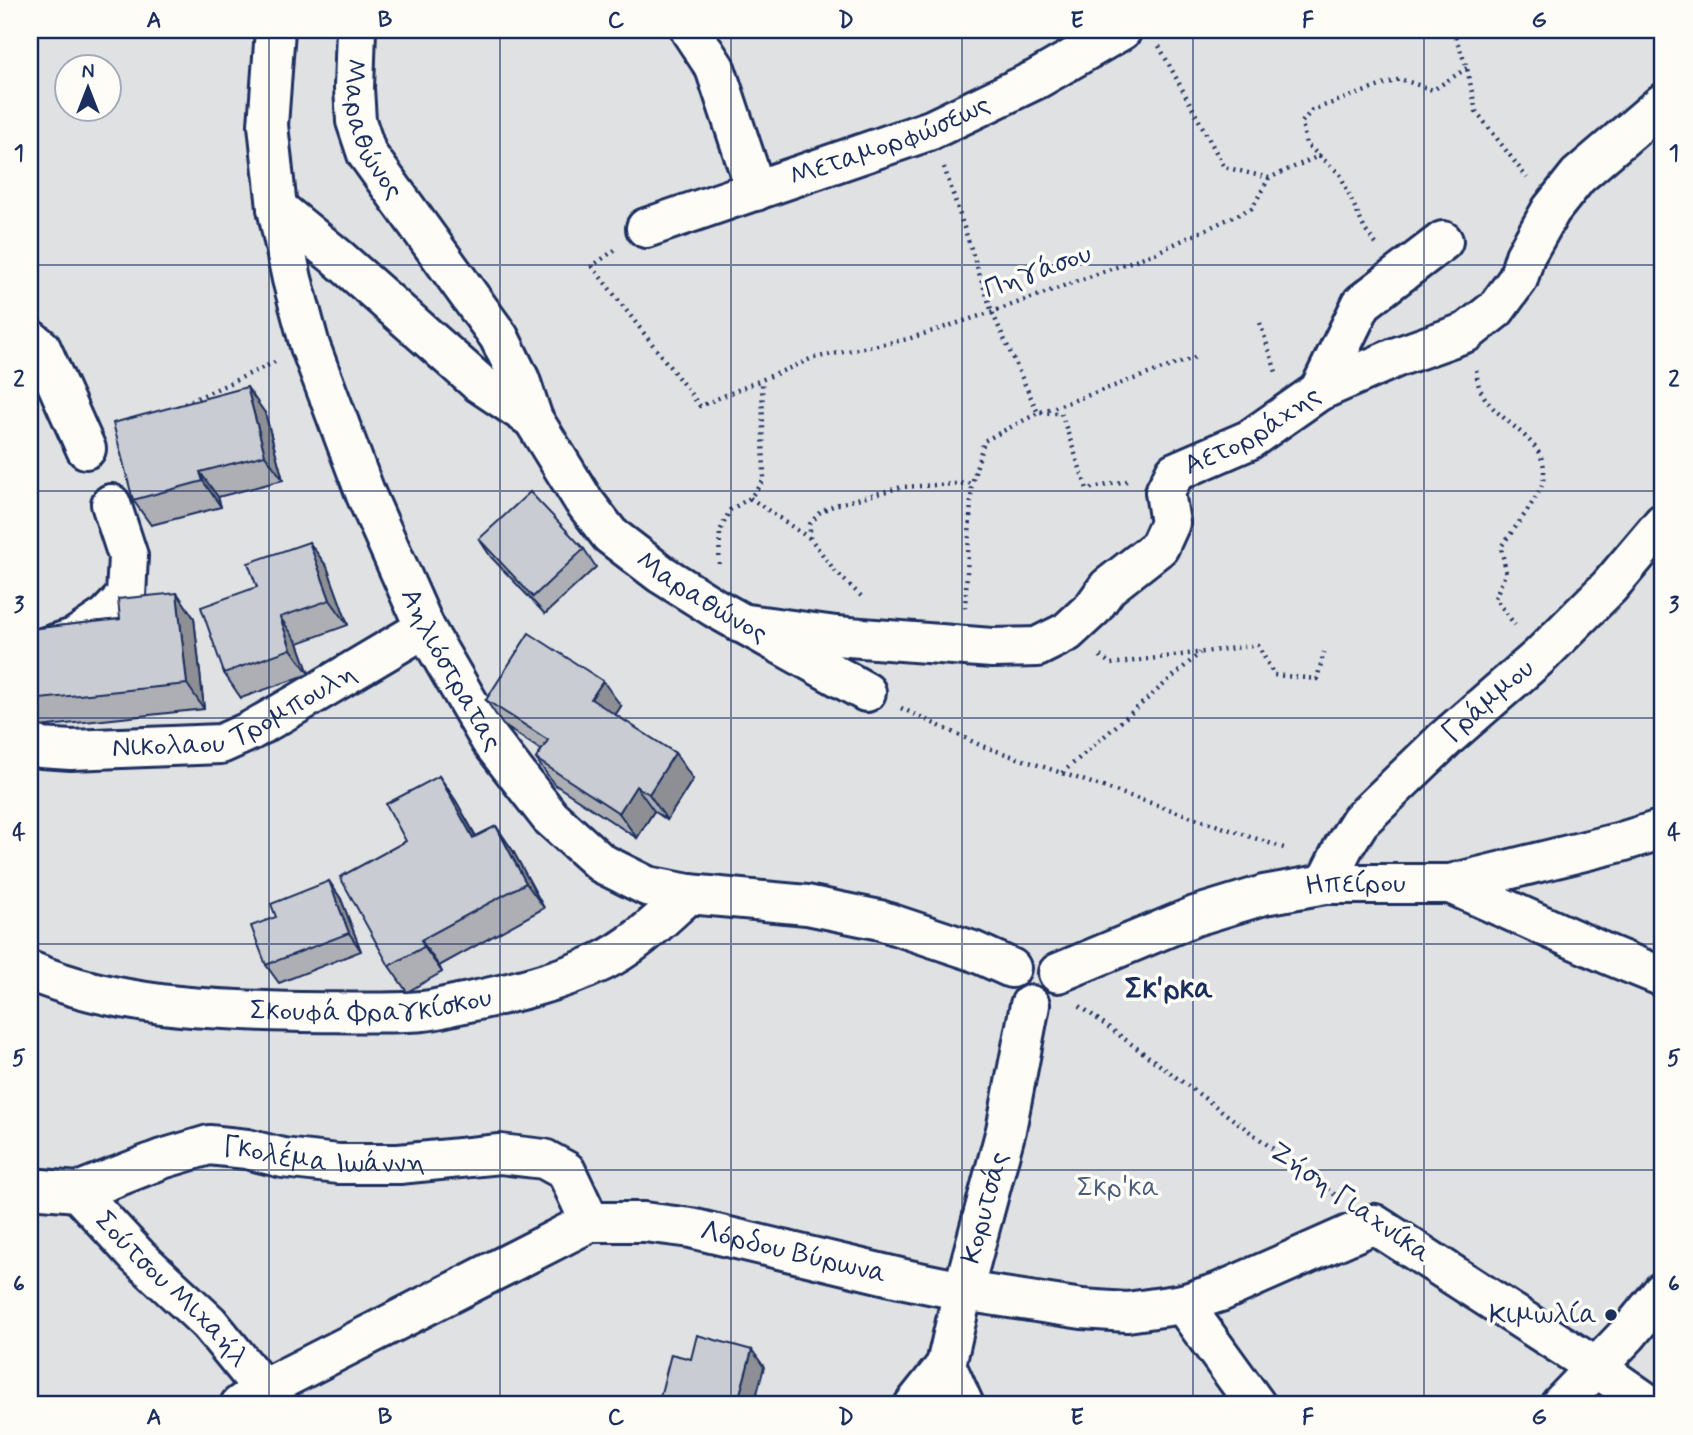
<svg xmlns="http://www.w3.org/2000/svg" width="1693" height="1435" font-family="Mynerve,sans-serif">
	<rect width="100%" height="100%" fill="#fdfcf7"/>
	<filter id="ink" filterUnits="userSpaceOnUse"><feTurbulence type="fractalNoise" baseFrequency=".0143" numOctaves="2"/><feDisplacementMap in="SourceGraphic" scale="14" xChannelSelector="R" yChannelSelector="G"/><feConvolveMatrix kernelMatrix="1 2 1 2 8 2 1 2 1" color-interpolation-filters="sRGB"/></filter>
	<g filter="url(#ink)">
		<!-- green -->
		<path fill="#e0e1e3" stroke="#7e88a0" stroke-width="2" fill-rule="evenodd" d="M30,30H1663V1405H30ZM66,66H108V108H66Z"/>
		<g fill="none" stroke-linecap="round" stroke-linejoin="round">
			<defs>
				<g id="street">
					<path id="s1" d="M356,30L354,88L356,121L367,154L499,337L520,380L533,419L583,500L610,535L661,574L715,608L866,692"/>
					<polyline points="690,30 715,68 756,191"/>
					<polyline points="277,208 338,258 479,383 533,419"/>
					<path id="s2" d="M646,228L931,130L1037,79L1122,30"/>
					<polyline points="30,339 41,348 86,449"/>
					<polyline points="1319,391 1362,303 1443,241"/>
					<path id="s3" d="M740,623L836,636L992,648L1037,647L1067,632L1093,608L1108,587L1159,547L1170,523L1165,492L1175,472L1249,440L1319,391L1397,357L1467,332L1496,309L1518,279L1525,256L1551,210L1578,176L1663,103"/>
					<polyline points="30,652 74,638 107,616 126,596 128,556 111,504"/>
					<path id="s4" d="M30,742L41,748L71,750L221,744L250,731L299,703L425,628"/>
					<path id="s5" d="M1325,884L1343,848L1360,821L1446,738L1540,656L1609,587L1663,523"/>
					<polyline points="1450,884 1609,955 1663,977"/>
					<path id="s6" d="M30,971C115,1007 210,1010 301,1012C341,1012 383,1014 423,1011C437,1010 451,1005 464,1003C511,993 559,982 601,962C635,946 662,918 689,894"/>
					<path id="s7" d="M30,1188L78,1192L162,1159L209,1145L247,1149L283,1158L338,1164H399L500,1154L544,1159L566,1171L590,1222"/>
					<path id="s8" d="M78,1192L138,1257L209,1323L263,1389"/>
					<polyline points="1183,1304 1256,1405"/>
					<path id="s9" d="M240,1405L263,1389L590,1222H644L691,1228L900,1278L963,1291L1082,1309L1127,1312L1183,1304L1220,1292L1374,1224L1597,1368L1650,1405"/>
					<polyline points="1560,1405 1628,1334 1663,1291"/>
				</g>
				<g id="secondary">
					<path id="s10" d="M275,30L268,125L277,208L292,279L310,346L366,495L425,628L490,740L550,817L601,863L647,886L689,894L807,905L880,920L973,951L1011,968"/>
					<path id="s11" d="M1058,973L1195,916L1264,895L1325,884H1450L1621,842L1663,829"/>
					<polyline points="914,1405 946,1365"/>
					<path id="s12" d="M964,1405L946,1365L963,1291L1006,1130L1030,1005"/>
				</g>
			</defs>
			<!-- street casing -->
			<use href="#street" stroke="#1b2f5e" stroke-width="44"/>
			<!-- secondary casing -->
			<use href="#secondary" stroke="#1b2f5e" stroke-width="44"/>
			<!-- path -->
			<g stroke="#1b2f5e" stroke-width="4.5" stroke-dasharray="2 5" stroke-linecap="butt">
				<polyline points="1457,30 1455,36 1467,68 1476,111 1527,178"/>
				<polyline points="1159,46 1224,167 1269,178"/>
				<polyline points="944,167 992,312 1038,413 1061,413 1087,489 1127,481"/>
				<polyline points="1376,244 1365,230 1340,174 1306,144 1302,122 1312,110 1400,79 1433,90 1467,68"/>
				<polyline points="615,250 592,266 700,406 813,358 908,339 992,312 1155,253 1252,208 1269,178 1321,155"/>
				<polyline points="1260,323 1276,372"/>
				<path d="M1476,370C1477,375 1477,381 1479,386C1491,424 1559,439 1541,487C1534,504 1512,531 1501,547L1506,572L1495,598L1515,625"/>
				<polyline points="178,407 275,362"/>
				<polyline points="750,498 809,538"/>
				<polyline points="719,564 720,531 730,510 750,498 764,480 762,380"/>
				<polyline points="861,596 835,571 810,538 810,524 820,512 835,505 902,487 972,483 984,441 1038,413 1196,357"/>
				<polyline points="965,608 972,483"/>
				<polyline points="1100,656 1111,664 1258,645 1274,675 1317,679 1324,652"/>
				<polyline points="901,708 982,746 1287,849"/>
				<polyline points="1062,773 1200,653"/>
				<polyline points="1080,1006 1338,1197"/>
			</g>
			<!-- street -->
			<use href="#street" stroke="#fdfcf7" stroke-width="38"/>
			<!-- secondary -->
			<use href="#secondary" stroke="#fdfcf7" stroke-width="38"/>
		</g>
		<!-- wall -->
		<g fill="#adafb5" stroke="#1b2f5e" stroke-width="2">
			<polygon points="265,413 283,480 218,497 221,507 151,525 133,500"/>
			<polygon points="479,539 584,549 596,567 545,614 491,557"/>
			<polygon points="309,542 327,567 348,625 298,643 309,674 241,698 224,673 257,587"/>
			<polygon points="177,593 194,618 204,709 39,727 30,714 30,629 120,619"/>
			<polygon points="486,700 621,706 615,715 675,753 693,779 667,820 654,811 637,838 554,784 536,759 541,750 503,725"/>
			<polygon points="439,776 456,801 476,836 496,826 513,851 544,908 439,966 442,972 407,992 389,966 406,841"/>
			<polygon points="329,881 341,899 361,951 279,983 266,965 276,917"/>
		</g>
		<!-- shaded-wall -->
		<g fill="#8d8f94" stroke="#1b2f5e" stroke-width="2">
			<polygon points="247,387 265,413 283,480 265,455"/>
			<polygon points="200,472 218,497 221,507 203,481"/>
			<polygon points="309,542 327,567 348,625 330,600"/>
			<polygon points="177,593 194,618 204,709 187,684"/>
			<polygon points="280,617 298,643 309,674 291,649"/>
			<polygon points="603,681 621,706 609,725 591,699"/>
			<polygon points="675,753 693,779 667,820 649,794"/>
			<polygon points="439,776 456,801 490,863 473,838"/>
			<polygon points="636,786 654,811 637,838 619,813"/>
			<polygon points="496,826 513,851 544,908 526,883"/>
			<polygon points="329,881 341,899 361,951 349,933"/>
			<polygon points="421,940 439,966 442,972 424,947"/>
			<polygon points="752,1350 764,1367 754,1405 737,1405"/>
		</g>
		<!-- building -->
		<g fill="#c9ccd3" stroke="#1b2f5e" stroke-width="2">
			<polygon points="247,387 265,455 200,472 203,481 133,500 113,423"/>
			<polygon points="530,492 584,549 533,597 479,539"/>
			<polygon points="309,542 330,600 280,617 291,649 224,673 201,607 257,587 248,563"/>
			<polygon points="177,593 187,684 30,700 30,629 120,619 118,599"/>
			<polygon points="529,633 603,681 591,699 675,753 649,794 636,786 619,813 536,759 548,740 486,700"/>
			<polygon points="439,776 473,838 496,826 526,883 421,940 424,947 389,966 340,877 406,841 386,804"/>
			<polygon points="329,881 349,933 266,965 251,926 276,917 271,904"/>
			<polygon points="697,1335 752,1350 737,1405 658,1405 671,1354 691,1359"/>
		</g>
	</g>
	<!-- grid -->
	<path fill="none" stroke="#1b2f5e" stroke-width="2" stroke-opacity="0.55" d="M269,30V1405M500,30V1405M731,30V1405M962,30V1405M1193,30V1405M1424,30V1405M30,265H1663M30,491H1663M30,718H1663M30,944H1663M30,1170H1663"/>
	<!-- markers -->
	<circle fill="#1b2f5e" stroke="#fdfcf7" stroke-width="2.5" cx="1611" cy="1315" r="7"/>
	<g text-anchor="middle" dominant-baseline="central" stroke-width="7" stroke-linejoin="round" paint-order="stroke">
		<!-- street labels -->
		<g font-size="28" fill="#1b2f5e" stroke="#fdfcf7">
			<text stroke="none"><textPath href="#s1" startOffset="103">Μαραθώνος</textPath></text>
			<text stroke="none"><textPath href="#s2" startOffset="259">Μεταμορφώσεως</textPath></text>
			<text transform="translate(1038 272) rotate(-20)">Πηγάσου</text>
			<text stroke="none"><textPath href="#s3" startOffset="626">Αετορράχης</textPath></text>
			<text stroke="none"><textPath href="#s1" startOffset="691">Μαραθώνος</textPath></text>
			<text stroke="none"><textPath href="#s10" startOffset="674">Αηλιόστρατας</textPath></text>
			<text stroke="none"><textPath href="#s5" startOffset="248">Γράμμου</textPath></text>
			<text stroke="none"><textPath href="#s4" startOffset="214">Νικολαου Τρομπουλη</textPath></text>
			<text stroke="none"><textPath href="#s11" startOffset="313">Ηπείρου</textPath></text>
			<text stroke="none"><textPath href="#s6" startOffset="346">Σκουφά Φραγκίσκου</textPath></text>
			<text stroke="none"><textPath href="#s7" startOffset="303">Γκολέμα Ιωάννη</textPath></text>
			<text transform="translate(1350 1203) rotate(35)">Ζήση Γιαχνίκα</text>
			<text stroke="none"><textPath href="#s12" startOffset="206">Κορυτσάς</textPath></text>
			<text stroke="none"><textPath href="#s9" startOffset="602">Λόρδου Βύρωνα</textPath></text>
			<text stroke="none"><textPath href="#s8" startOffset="135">Σούτσου Μιχαήλ</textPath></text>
		</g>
		<!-- park labels -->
		<g font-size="28" fill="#4c5c7f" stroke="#fdfcf7">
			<text x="1118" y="1188">Σκρ'κα</text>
		</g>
		<!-- poi labels -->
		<g font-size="28" fill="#1b2f5e" stroke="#fdfcf7" text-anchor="end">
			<text x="1597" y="1315">Κιμωλία</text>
		</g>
		<!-- neighbourhood labels -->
		<g font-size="30" font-weight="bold" fill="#1b2f5e" stroke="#fdfcf7">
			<text x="1169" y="989">Σκ'ρκα</text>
		</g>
	</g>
	<!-- margin -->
	<rect width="1693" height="1435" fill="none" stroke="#fdfcf7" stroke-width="77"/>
	<!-- north arrow -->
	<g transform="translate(88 88)"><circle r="33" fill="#fdfcf7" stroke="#a3aaba" stroke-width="2"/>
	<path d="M0-5L12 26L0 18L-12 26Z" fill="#1b2f5e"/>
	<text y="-10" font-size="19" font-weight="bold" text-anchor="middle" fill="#1b2f5e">N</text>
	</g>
	<rect x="38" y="38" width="1616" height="1358" fill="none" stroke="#1b2f5e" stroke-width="2.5"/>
	<g font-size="23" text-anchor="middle" font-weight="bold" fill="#1b2f5e">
		<text x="154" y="27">A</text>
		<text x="385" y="27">B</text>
		<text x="616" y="27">C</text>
		<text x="846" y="27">D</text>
		<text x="1077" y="27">E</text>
		<text x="1308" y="27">F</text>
		<text x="1539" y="27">G</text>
		<text x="19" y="160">1</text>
		<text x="1674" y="160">1</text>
		<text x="19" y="386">2</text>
		<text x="1674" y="386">2</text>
		<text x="19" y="612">3</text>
		<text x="1674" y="612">3</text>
		<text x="19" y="839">4</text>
		<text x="1674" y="839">4</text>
		<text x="19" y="1065">5</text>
		<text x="1674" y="1065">5</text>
		<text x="19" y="1291">6</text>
		<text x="1674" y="1291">6</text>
		<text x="154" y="1424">A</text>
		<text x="385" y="1424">B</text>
		<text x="616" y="1424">C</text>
		<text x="846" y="1424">D</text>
		<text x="1077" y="1424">E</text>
		<text x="1308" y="1424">F</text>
		<text x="1539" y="1424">G</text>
	</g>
</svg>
